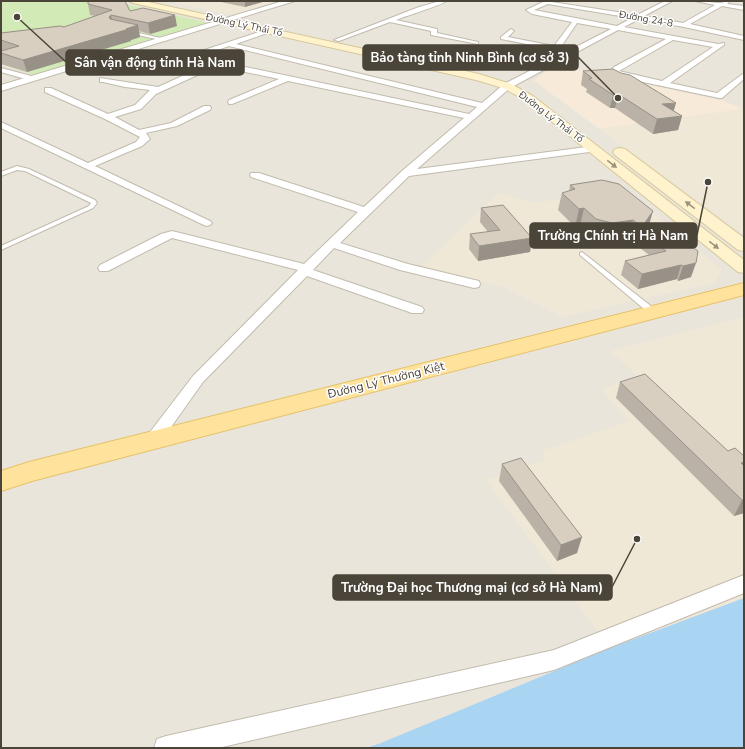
<svg xmlns="http://www.w3.org/2000/svg" width="745" height="749" font-family="'Nunito Sans',sans-serif">
	<rect width="100%" height="100%" fill="#f6f3ec"/>
	<!-- residential -->
	<rect fill="#eae5da" x="1" y="1" width="743" height="747"/>
	<!-- commercial -->
	<polygon fill="#f7ead8" points="557,65 724,101 744,109 599,129 533,80"/>
	<!-- education -->
	<g fill="#efe8d6">
		<polygon points="167,1 284,1 236,16"/>
		<polygon points="744,109 744,235 599,129"/>
		<polygon points="624,189 722,270 714,283 562,317 500,286 421,267 499,193 535,203"/>
		<polygon points="744,317 744,598 610,648 486,480 545,460 542,451 629,421 602,390 637,375 610,351"/>
	</g>
	<!-- green -->
	<polygon fill="#d2eab5" points="1,1 111,1 205,22 204,24 34,75 1,64"/>
	<!-- water -->
	<polygon fill="#a9d4f2" points="744,598 744,748 366,748 381,743 610,648"/>
	<g fill="none" stroke-linecap="round" stroke-linejoin="round">
		<defs>
			<g id="service">
				<polygon points="130,31 165,39 167,40 165,41 129,33"/>
				<polygon points="17,166 29,169 95,200 97,203 93,208 1,250 1,246 89,206 91,203 25,171 17,170 1,176 1,172"/>
				<polygon points="582,252 656,310 657,312 656,314 650,314 580,255 580,253"/>
			</g>
			<g id="minor">
				<path d="M440,1H446C443,5 405,16 396,20L437,29V33L478,42V44L431,35V31L390,22L339,41L334,40L419,7Z"/>
				<path d="M545,1L637,15L665,1H672L644,16L683,23L715,5L695,1L720,3L730,1L727,4L744,6V10L722,6L690,24L744,36V40L684,27L639,19L624,27L718,44L724,43V45L670,83L717,93L744,73V79L722,98H719L619,77L611,72L614,67L666,39L618,30L510,88L417,169L594,146L597,147L599,149L597,151L409,176L340,243L408,264L479,281L480,284L479,287L474,288L400,270L334,248L313,270L422,307L424,310L422,313H412L307,276L203,382L159,444L153,446L147,444L145,440L147,436L193,376L298,270L172,238L108,271H100L98,268L100,265L161,234L172,231L304,264L358,212L251,177L250,175L251,173H259L364,207L402,171L464,118L288,81L232,104H229L228,102L229,100L279,79L217,66L156,94L141,109L115,117L139,130L171,123L204,106H210L211,108L210,110L177,126L146,133L150,139L142,146L95,166L210,221L212,223L210,225L206,226L1,128V122L88,163L136,142L140,137L105,119L45,92V88H51L108,114L135,105L150,90L125,87L103,82H100V78L158,87L209,64L170,56V52L189,55L268,29L271,31L270,32L236,44L482,103L504,84L611,29L577,23L554,57H551L547,55L552,49L501,39V37L511,29L514,31L508,37L554,46L572,22L532,14L526,10ZM548,4L632,18L617,26L534,10ZM673,40L713,47L662,81L619,71ZM229,46L477,107L469,114L198,57Z"/>
				<polygon points="1,68 35,77 36,79 32,81 1,72"/>
				<polygon points="744,575 744,593 554,670 218,748 154,748 157,739 166,736 554,650"/>
			</g>
			<polygon id="tertiary" points="283,1 295,1 1,91 1,85"/>
			<g id="secondary">
				<polygon points="129,1 144,1 479,74 511,84 533,96 744,260 744,273 738,272 525,100 503,88 476,80 133,3"/>
				<polygon points="620,148 625,149 744,238 744,251 738,250 615,155 613,152 615,149"/>
			</g>
			<polygon id="primary" points="744,283 744,295 32,481 1,491 1,471 29,462"/>
		</defs>
		<!-- service casing -->
		<use href="#service" stroke="#c2bbae" stroke-width="2"/>
		<!-- minor casing -->
		<use href="#minor" stroke="#c2bbae" stroke-width="2"/>
		<!-- tertiary casing -->
		<use href="#tertiary" stroke="#c2bbae" stroke-width="2"/>
		<!-- secondary casing -->
		<use href="#secondary" stroke="#d6c79b" stroke-width="2"/>
		<!-- primary casing -->
		<use href="#primary" stroke="#e6c16a" stroke-width="2"/>
		<!-- service -->
		<use href="#service" fill="#fff" fill-rule="evenodd"/>
		<!-- minor -->
		<use href="#minor" fill="#fff" fill-rule="evenodd"/>
		<!-- tertiary -->
		<use href="#tertiary" fill="#fff" fill-rule="evenodd"/>
		<!-- secondary -->
		<use href="#secondary" fill="#fff3cd" fill-rule="evenodd"/>
		<!-- primary -->
		<use href="#primary" fill="#ffe39c" fill-rule="evenodd"/>
	</g>
	<!-- wall -->
	<g fill="#bab2a6">
		<polygon points="216,1 266,1 245,7"/>
		<polygon points="88,4 130,11 177,26 150,34 139,31 140,37 131,40 131,41 27,72 1,64 1,33 64,27 95,16 90,15"/>
		<polygon points="583,71 673,111 682,116 678,130 653,134 615,108 610,108 586,92 587,89 581,85"/>
		<polygon points="602,180 648,229 645,234 666,229 691,277 678,281 677,279 638,289 621,275 625,261 649,255 640,248 643,235 637,245 628,238 608,241 592,237 580,226 575,227 558,210 562,193 569,191 570,185"/>
		<polygon points="481,208 532,238 530,252 478,261 469,249 470,234 488,232 480,222"/>
		<polygon points="620,382 728,451 735,448 744,513 734,516 616,398"/>
		<polygon points="502,464 577,553 557,561 499,481"/>
	</g>
	<!-- shaded-wall -->
	<g fill="#979187">
		<polygon points="245,1 266,1 245,7"/>
		<polygon points="111,15 113,26 109,17"/>
		<polygon points="175,15 177,26 150,34 148,23"/>
		<polygon points="138,25 140,37 131,40 131,41 27,72 23,60"/>
		<polygon points="618,94 615,108 610,108 613,95"/>
		<polygon points="676,103 672,117 662,104"/>
		<polygon points="682,116 678,130 653,134 657,119"/>
		<polygon points="584,208 580,226 575,227 579,209"/>
		<polygon points="653,211 648,229 644,234 643,235 637,245 642,227"/>
		<polygon points="633,220 628,238 608,241 612,223"/>
		<polygon points="532,238 530,252 478,261 479,246"/>
		<polygon points="696,263 691,277 678,281 683,266"/>
		<polygon points="681,265 677,279 638,289 642,274"/>
		<polygon points="744,462 744,469 741,463"/>
		<polygon points="742,500 744,500 744,513 734,516"/>
		<polygon points="582,537 577,553 557,561 561,545"/>
	</g>
	<!-- building -->
	<g fill="#d8cfc1" stroke="#979187">
		<polygon points="88,1 125,1 130,11 143,8 175,15 148,23 111,15 109,17 110,19 138,25 126,29 129,29 23,60 1,53 1,51 19,46 1,40 1,33 60,26 64,27 112,10 88,4"/>
		<polygon points="613,69 621,73 630,75 676,103 662,104 682,116 657,119 618,94 613,95 589,79 592,78 583,71"/>
		<polygon points="602,180 619,184 653,211 642,227 633,220 612,223 596,219 584,208 579,209 562,193 575,189 570,185"/>
		<polygon points="503,205 532,238 479,246 470,234 500,230 481,208"/>
		<polygon points="666,229 698,251 696,263 683,266 681,265 642,274 625,261 666,251 644,234"/>
		<polygon points="645,374 728,451 735,448 744,456 744,462 741,463 744,466 744,500 742,500 620,382"/>
		<polygon points="521,458 582,537 561,545 502,464"/>
	</g>
	<!-- one-way arrows -->
	<defs><path id="oneway-solid" d="M-6-.8H1V-3.2L6.5 0L1 3.2V.8H-6Z"/></defs>
	<g fill="#9c937c">
		<use href="#oneway-solid" transform="translate(612 164) rotate(38)"/>
		<use href="#oneway-solid" transform="translate(690 205) rotate(-143)"/>
		<use href="#oneway-solid" transform="translate(714 245) rotate(38)"/>
	</g>
	<g text-anchor="middle" dominant-baseline="central" stroke-width="3" stroke-linejoin="round" paint-order="stroke">
		<!-- far-street labels -->
		<g font-size="10" fill="#4b4439" stroke="#fff">
			<text transform="translate(646 19) rotate(10)">Đường 24-8</text>
			<text transform="translate(244 25) rotate(12)">Đường Lý Thái Tổ</text>
			<text transform="translate(551 117) rotate(37)">Đường Lý Thái Tổ</text>
		</g>
		<!-- street labels -->
		<g font-size="12" fill="#4b4439" stroke="#fff">
			<text transform="translate(386 380) rotate(-14)">Đường Lý Thường Kiệt</text>
		</g>
	</g>
	<!-- callouts -->
	<path fill="none" stroke="#4b4439" stroke-width="1.5" d="M618 98L578 57M17 17L66 62M708 182L697 235M637 539L612 587"/>
	<g fill="#4b4439" stroke="#fff" stroke-width="1.5">
		<circle cx="618" cy="98" r="4"/>
		<circle cx="17" cy="17" r="4"/>
		<circle cx="708" cy="182" r="4"/>
		<circle cx="637" cy="539" r="4"/>
	</g>
	<g fill="#4b4439" stroke="#4b4439" stroke-width="1.5">
		<rect x="363" y="45" width="215" height="25" rx="4"/>
		<rect x="66" y="50" width="178" height="25" rx="4"/>
		<rect x="530" y="223" width="167" height="25" rx="4"/>
		<rect x="333" y="575" width="279" height="25" rx="4"/>
	</g>
	<g font-size="13" text-anchor="middle" font-weight="bold" fill="#fff">
		<text x="470" y="62">Bảo tàng tỉnh Ninh Bình (cơ sở 3)</text>
		<text x="155" y="67">Sân vận động tỉnh Hà Nam</text>
		<text x="613" y="240">Trường Chính trị Hà Nam</text>
		<text x="472" y="592">Trường Đại học Thương mại (cơ sở Hà Nam)</text>
	</g>
	<!-- border -->
	<rect width="745" height="749" fill="none" stroke="#4b4439" stroke-width="4"/>
</svg>
